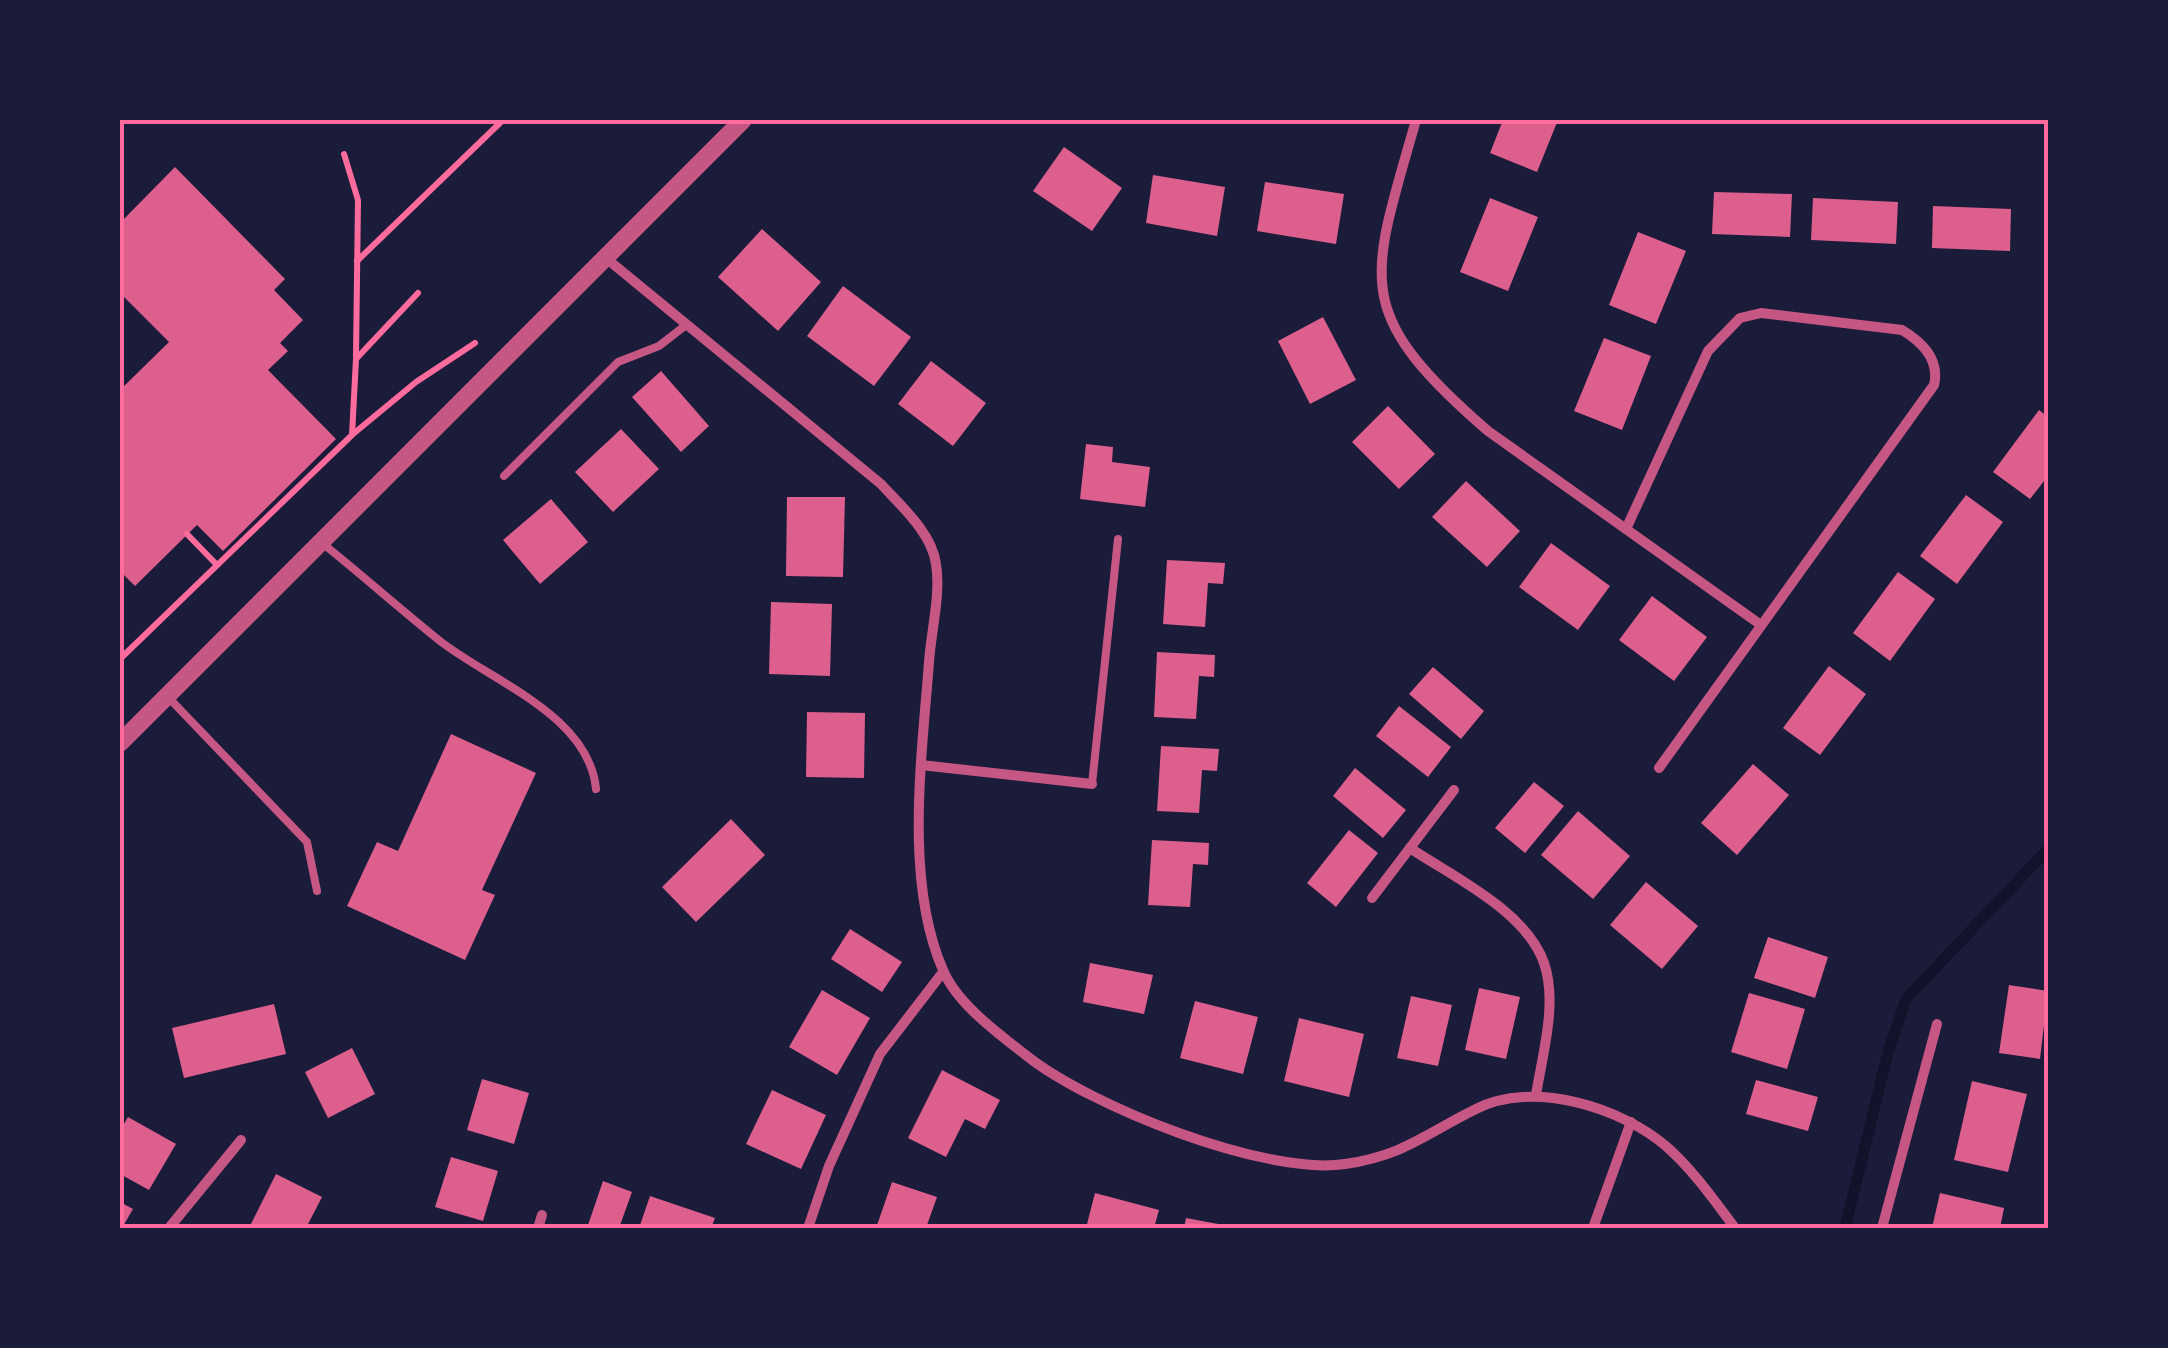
<svg xmlns="http://www.w3.org/2000/svg" width="2168" height="1348" font-family="'Zilla Slab',serif">
	<rect width="100%" height="100%" fill="#1b1b3a"/>
	<g fill="none" stroke-linecap="round" stroke-linejoin="round">
		<!-- stream -->
		<polyline stroke="#12122b" stroke-width="11" points="1845,1228 1888,1052 1906,999 2048,849"/>
	</g>
	<!-- building -->
	<g fill="#dd5f8e">
		<polygon points="1503,120 1558,120 1537,172 1490,153"/>
		<polygon points="1064,147 1122,188 1092,231 1033,191"/>
		<polygon points="175,167 285,279 274,290 303,320 280,343 288,351 268,370 336,439 223,551 197,525 135,586 120,571 120,390 169,342 120,293 120,223"/>
		<polygon points="1153,175 1225,187 1217,236 1146,223"/>
		<polygon points="1265,182 1344,194 1336,244 1257,231"/>
		<polygon points="1714,192 1792,194 1790,237 1712,234"/>
		<polygon points="1490,198 1538,217 1508,291 1460,272"/>
		<polygon points="1813,198 1898,202 1896,244 1811,240"/>
		<polygon points="1933,206 2011,209 2010,251 1932,248"/>
		<polygon points="762,229 821,282 778,331 718,277"/>
		<polygon points="1638,232 1686,251 1656,324 1609,305"/>
		<polygon points="843,286 911,337 874,386 807,336"/>
		<polygon points="1323,317 1356,380 1310,404 1278,341"/>
		<polygon points="1604,338 1651,356 1622,430 1574,411"/>
		<polygon points="931,361 986,403 953,446 898,404"/>
		<polygon points="661,371 709,426 681,452 632,397"/>
		<polygon points="1388,406 1435,454 1399,489 1352,442"/>
		<polygon points="2039,410 2048,417 2048,476 2030,499 1993,472"/>
		<polygon points="621,429 659,469 613,512 575,472"/>
		<polygon points="1086,444 1113,447 1112,462 1150,467 1145,507 1080,499"/>
		<polygon points="1466,481 1520,531 1487,567 1432,517"/>
		<polygon points="1966,495 2003,522 1957,584 1920,556"/>
		<polygon points="787,497 845,497 843,577 786,576"/>
		<polygon points="551,499 588,542 540,584 503,540"/>
		<polygon points="1551,543 1610,586 1578,630 1519,587"/>
		<polygon points="1167,560 1225,563 1223,584 1208,583 1205,627 1163,624"/>
		<polygon points="1898,572 1935,599 1890,661 1853,633"/>
		<polygon points="1652,596 1707,637 1674,681 1619,640"/>
		<polygon points="771,602 832,604 830,676 769,674"/>
		<polygon points="1157,652 1215,655 1214,677 1199,676 1196,719 1154,717"/>
		<polygon points="1829,666 1866,694 1820,755 1783,728"/>
		<polygon points="1433,667 1484,711 1461,739 1409,694"/>
		<polygon points="1399,706 1451,747 1428,777 1376,736"/>
		<polygon points="807,712 865,713 864,778 806,777"/>
		<polygon points="451,734 536,773 482,890 495,895 465,960 347,906 377,842 398,851"/>
		<polygon points="1161,746 1219,749 1217,771 1202,770 1199,813 1157,811"/>
		<polygon points="1753,764 1789,795 1737,855 1701,823"/>
		<polygon points="1355,768 1406,810 1383,838 1333,796"/>
		<polygon points="1534,782 1564,806 1525,853 1495,828"/>
		<polygon points="1578,811 1630,856 1593,899 1541,855"/>
		<polygon points="731,819 765,855 696,922 662,887"/>
		<polygon points="1349,830 1378,853 1336,907 1307,883"/>
		<polygon points="1152,840 1209,843 1208,865 1193,864 1190,907 1148,905"/>
		<polygon points="1646,882 1698,926 1662,969 1610,925"/>
		<polygon points="850,929 902,962 882,992 831,959"/>
		<polygon points="1768,937 1828,957 1815,998 1754,978"/>
		<polygon points="1090,963 1153,975 1144,1014 1083,1002"/>
		<polygon points="2009,985 2048,991 2040,1059 1999,1053"/>
		<polygon points="1479,988 1520,997 1506,1059 1465,1050"/>
		<polygon points="822,990 870,1018 837,1075 789,1047"/>
		<polygon points="1749,993 1805,1009 1787,1069 1731,1052"/>
		<polygon points="1411,996 1452,1005 1438,1066 1397,1058"/>
		<polygon points="1195,1001 1258,1017 1243,1074 1180,1058"/>
		<polygon points="274,1004 286,1054 184,1078 172,1028"/>
		<polygon points="1299,1018 1364,1034 1349,1097 1284,1081"/>
		<polygon points="352,1048 375,1094 328,1118 305,1072"/>
		<polygon points="942,1070 1000,1100 985,1129 965,1119 946,1157 908,1138"/>
		<polygon points="482,1079 529,1093 514,1144 467,1130"/>
		<polygon points="1756,1080 1818,1097 1808,1131 1746,1114"/>
		<polygon points="1972,1081 2027,1094 2008,1172 1954,1160"/>
		<polygon points="772,1090 826,1115 801,1169 746,1144"/>
		<polygon points="128,1117 176,1144 149,1190 120,1174 120,1131"/>
		<polygon points="451,1157 498,1171 483,1221 435,1207"/>
		<polygon points="276,1174 322,1197 306,1228 249,1228"/>
		<polygon points="603,1181 632,1192 619,1228 587,1228"/>
		<polygon points="892,1182 937,1197 926,1228 876,1228"/>
		<polygon points="1095,1193 1159,1210 1154,1228 1086,1228"/>
		<polygon points="1940,1193 2004,1208 2000,1228 1932,1228"/>
		<polygon points="650,1196 715,1218 711,1228 639,1228"/>
		<polygon points="120,1202 133,1209 122,1228 120,1228"/>
		<polygon points="1186,1218 1229,1226 1228,1228 1184,1228"/>
	</g>
	<g fill="none" stroke-linecap="round" stroke-linejoin="round">
		<!-- path -->
		<g stroke="#ff6b9d" stroke-width="6">
			<polyline points="344,154 358,200 356,357"/>
			<polyline points="357,261 503,120"/>
			<polyline points="353,434 416,382 475,343"/>
			<polyline points="187,534 217,565"/>
			<polyline points="120,659 352,435 356,359 418,293"/>
		</g>
		<!-- service -->
		<g stroke="#c65784" stroke-width="8">
			<polyline points="504,476 618,362 659,346 686,325"/>
			<path d="M322,543C362,575 400,609 440,641C491,681 589,715 596,789"/>
			<polyline points="167,696 307,842 317,891"/>
			<polyline points="1092,784 1118,539"/>
		</g>
		<!-- minor -->
		<g stroke="#c65784" stroke-width="10">
			<path d="M1416,120C1370,282 1350,311 1488,431L1761,625"/>
			<path d="M607,259L881,484C901,506 932,533 936,564C941,594 931,632 929,662C922,756 904,881 943,970C957,1004 999,1034 1027,1056C1090,1106 1265,1176 1345,1164C1405,1155 1425,1134 1476,1109C1533,1080 1621,1107 1667,1147C1693,1170 1714,1200 1735,1228"/>
			<path d="M1626,529L1708,351L1740,318L1761,313L1902,330C1922,342 1940,360 1934,385L1659,768"/>
			<polyline points="921,765 1092,784"/>
			<path d="M1410,848C1453,877 1526,911 1544,963C1558,1003 1542,1056 1536,1095"/>
			<polyline points="1372,898 1454,790"/>
			<polyline points="169,1228 241,1140"/>
			<polyline points="538,1228 542,1215"/>
			<polyline points="808,1228 829,1166 880,1054 943,972"/>
			<polyline points="1593,1228 1631,1122"/>
			<polyline points="1882,1228 1937,1024"/>
		</g>
		<!-- tertiary -->
		<polyline stroke="#c65784" stroke-width="18" points="120,743 743,120"/>
	</g>
	<!-- border -->
	<rect width="2168" height="1348" fill="none" stroke="#1b1b3a" stroke-width="245"/>
	<rect x="122" y="122" width="1924" height="1104" fill="none" stroke="#ff6b9d" stroke-width="4"/>
</svg>
